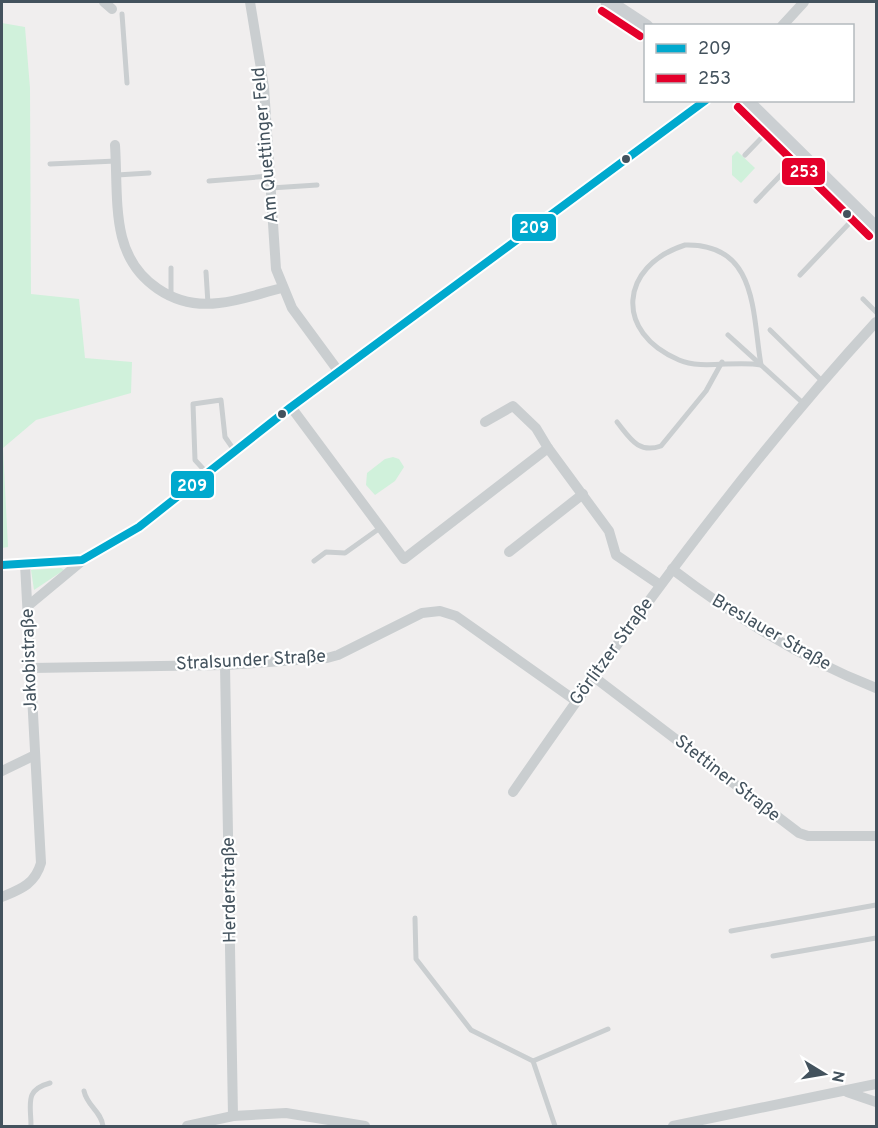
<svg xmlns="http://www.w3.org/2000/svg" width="878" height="1128" font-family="Overpass,sans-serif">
	<rect width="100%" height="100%" fill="#f0eeee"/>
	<!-- green -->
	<g fill="#d0f1db">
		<polygon points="2,23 25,27 30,88 31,294 79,299 85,358 132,362 131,393 36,420 3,448 8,547 2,548"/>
		<polygon points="737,151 755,168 741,183 732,175 732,156"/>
		<polygon points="393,457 399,459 404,467 395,481 375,495 366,485 367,473 385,459"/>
		<polygon points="61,568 64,570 34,590 31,570"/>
	</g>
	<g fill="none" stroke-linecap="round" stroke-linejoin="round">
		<!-- service -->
		<g stroke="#caced0" stroke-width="5">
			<polyline points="122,14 127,83"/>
			<polyline points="745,155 771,128"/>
			<polyline points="50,164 116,161"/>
			<polyline points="117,175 149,173"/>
			<polyline points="209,181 270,176"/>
			<polyline points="271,188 317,185"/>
			<polyline points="756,201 799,156"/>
			<path d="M685,245C758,243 752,313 761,365C736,360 701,370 679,360C614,333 619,266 685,245Z"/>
			<polyline points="171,268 171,297"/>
			<polyline points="206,272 208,304"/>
			<polyline points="800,275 858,214"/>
			<polyline points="863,299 876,312"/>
			<polyline points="770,330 822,381"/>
			<polyline points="728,335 804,404"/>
			<path d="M617,422C630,438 638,454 661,446L706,391L722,362"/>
			<polyline points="206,472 195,460 193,404 221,400 225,437 234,450"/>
			<polyline points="314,561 326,552 345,553 380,528"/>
			<polyline points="415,918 416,959 471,1030 533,1061 555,1126"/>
			<polyline points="731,931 876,905"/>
			<polyline points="773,956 876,938"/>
			<polyline points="533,1061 608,1029"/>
			<path d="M84,1091C87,1106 101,1111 103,1126"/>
			<path d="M31,1126C31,1104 24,1090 50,1083"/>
		</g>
		<!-- minor -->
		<g stroke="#caced0" stroke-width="10">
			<polyline points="104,2 112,9"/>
			<polyline points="250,2 264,87 276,269 292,308 339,372"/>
			<polyline points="782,26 804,2"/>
			<path d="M115,145C117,175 115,209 122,237C133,281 174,309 219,303C240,301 261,293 282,288"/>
			<polyline points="291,407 404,559 548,448 609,531 616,555 660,585"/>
			<polyline points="485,422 513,406 536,428 548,448"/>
			<polyline points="509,552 583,494"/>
			<polyline points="2,565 82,560 139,527 291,407 707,100"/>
			<path d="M672,569C735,617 802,659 876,688"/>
			<polyline points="29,605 82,561"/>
			<polyline points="225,665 233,1116"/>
			<polyline points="31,668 225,665 327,658 338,655 422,613 440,611 456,616 576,701"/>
			<polyline points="594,677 799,833 808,836 876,836"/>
			<polyline points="2,771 33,756"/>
			<path d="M513,792C626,629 742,468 876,322"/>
			<path d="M2,897C21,889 35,884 41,863L25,564"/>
			<polyline points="847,1092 876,1102"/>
			<polyline points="187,1126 233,1116 286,1113 365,1126"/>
			<polyline points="673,1126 876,1084"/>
		</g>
		<!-- secondary -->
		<g stroke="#cbcfd2" stroke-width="15">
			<polyline points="608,2 646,27"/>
			<polyline points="745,100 876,229"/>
		</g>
		<defs>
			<polyline id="bus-1" points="2,565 82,560 139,527 291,407 706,100"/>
			<g id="bus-2">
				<polyline points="602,11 640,36"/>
				<polyline points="738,107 869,236"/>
			</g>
		</defs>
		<!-- bus-1 casing -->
		<use href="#bus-1" stroke="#fff" stroke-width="12"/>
		<!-- bus-2 casing -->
		<use href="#bus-2" stroke="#fff" stroke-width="12"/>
		<!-- bus-1 -->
		<use href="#bus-1" stroke="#00a9ce" stroke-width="8"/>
		<!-- bus-2 -->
		<use href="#bus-2" stroke="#e4002b" stroke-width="8"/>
	</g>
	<!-- markers -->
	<g fill="#43525d" stroke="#fff" stroke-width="2">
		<circle cx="626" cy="159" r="5"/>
		<circle cx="847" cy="214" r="5"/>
		<circle cx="282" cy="414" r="5"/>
	</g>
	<g text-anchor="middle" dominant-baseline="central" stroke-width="4.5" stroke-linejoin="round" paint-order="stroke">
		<!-- street labels -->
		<g font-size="18" fill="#43525d" stroke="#fff">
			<text transform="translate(266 145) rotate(-95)">Am Quettinger Feld</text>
			<text transform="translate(771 633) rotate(30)">Breslauer Straße</text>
			<text transform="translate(612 652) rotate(-54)">Görlitzer Straße</text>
			<text transform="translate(30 660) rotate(-92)">Jakobistraße</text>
			<text transform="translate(251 661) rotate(-3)">Stralsunder Straße</text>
			<text transform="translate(727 779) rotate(38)">Stettiner Straße</text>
			<text transform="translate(230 890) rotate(-91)">Herderstraße</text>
		</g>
	</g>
	<g stroke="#fff" stroke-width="2">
		<rect x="781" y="157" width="45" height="29" rx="6" fill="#e4002b"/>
		<rect x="511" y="213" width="46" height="29" rx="6" fill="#00a9ce"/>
		<rect x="170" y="470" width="45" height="29" rx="6" fill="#00a9ce"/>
	</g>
	<g font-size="16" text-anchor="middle" font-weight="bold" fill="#fff">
		<text x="804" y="177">253</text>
		<text x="534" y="233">209</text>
		<text x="192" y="491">209</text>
	</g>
	<!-- border -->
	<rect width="878" height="1128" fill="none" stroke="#43525d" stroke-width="6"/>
	<!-- legend -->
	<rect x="644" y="24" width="210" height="78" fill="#ffffff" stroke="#b4babe" stroke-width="1.5"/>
	<rect x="656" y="44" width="30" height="9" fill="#00a9ce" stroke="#b4babe" stroke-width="1.5"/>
	<text x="698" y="54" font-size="18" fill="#43525d">209</text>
	<rect x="656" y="74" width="30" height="9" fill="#e4002b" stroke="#b4babe" stroke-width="1.5"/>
	<text x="698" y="84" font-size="18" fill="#43525d">253</text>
	<!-- north arrow -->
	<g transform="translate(824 1074) rotate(101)" stroke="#ffffff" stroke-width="4.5" paint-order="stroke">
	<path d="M0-4.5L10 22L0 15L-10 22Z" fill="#43525d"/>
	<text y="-9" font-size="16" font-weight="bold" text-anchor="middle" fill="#43525d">N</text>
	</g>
</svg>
